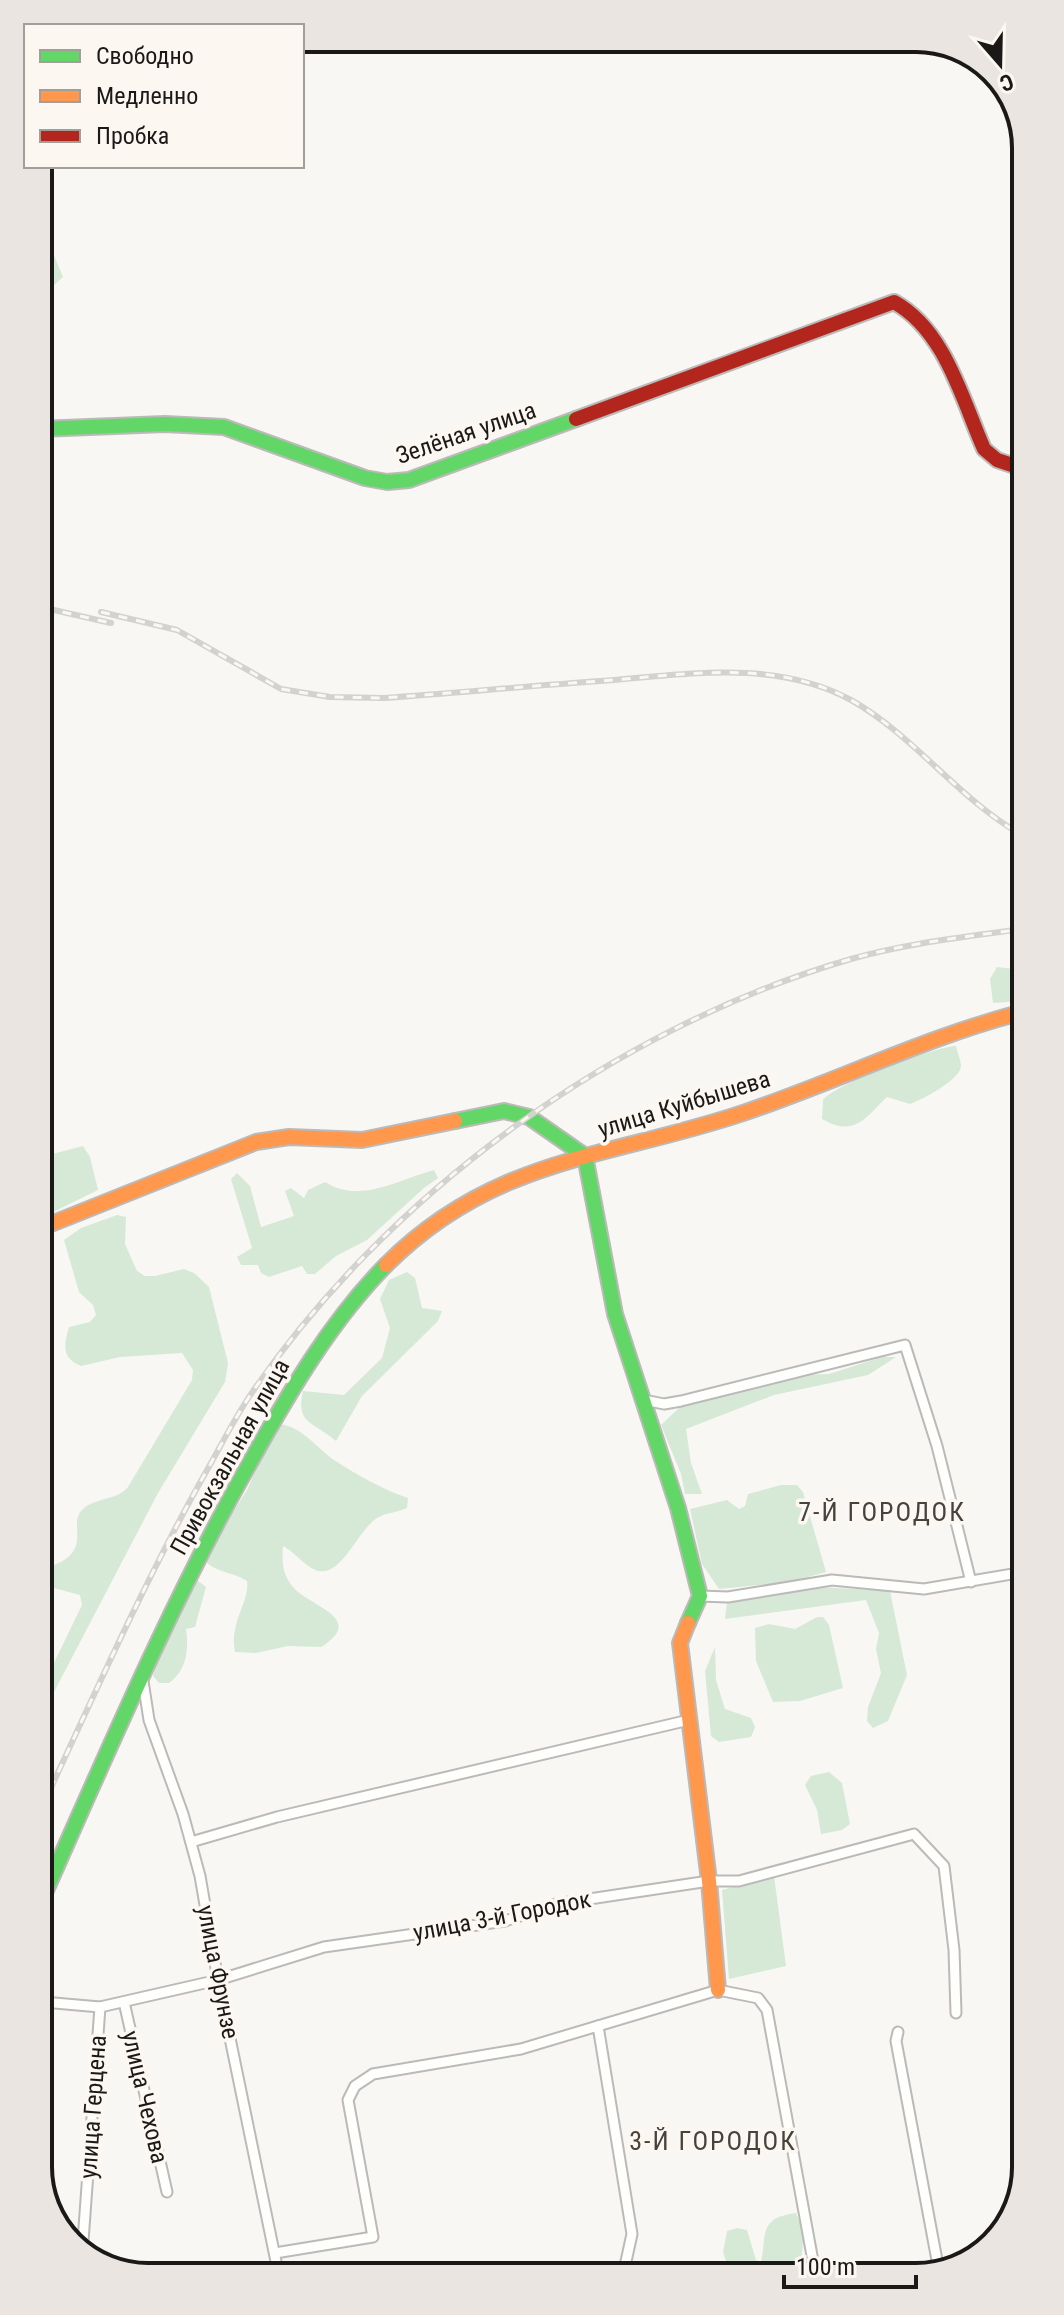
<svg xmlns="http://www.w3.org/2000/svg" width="1064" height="2315" font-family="'Roboto Condensed',sans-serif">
	<rect width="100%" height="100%" fill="#f9f7f4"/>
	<!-- green -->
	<g fill="#d5e9d6">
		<polygon points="38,216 63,277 39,299"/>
		<polygon points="997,967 1014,969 1023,982 1023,1001 993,1003 990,979"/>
		<path d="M956,1046C957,1052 961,1060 961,1066C961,1079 922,1100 910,1104L887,1097C867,1115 856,1139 822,1119L823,1100C833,1085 937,1046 956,1046Z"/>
		<polygon points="83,1146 90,1157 98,1190 41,1218 41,1157"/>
		<path d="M434,1170L438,1178L424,1188L367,1240L336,1256L315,1274H307L302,1266L269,1277L261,1273L258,1265H241L237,1257L252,1248L231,1179L237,1173L250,1186L261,1227L294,1216L285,1191L291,1188L304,1198L308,1190L325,1182C360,1204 397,1180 434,1170Z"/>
		<path d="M117,1215L126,1217L125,1244L137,1271L145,1276H155L184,1269L194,1273L209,1287L228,1363L225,1382L158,1493L43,1713V1676L50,1671L82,1605L80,1595L42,1585V1569C99,1554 65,1525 83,1509C96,1497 116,1501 128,1487L192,1380L193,1370L182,1353L120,1357L81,1366C61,1358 64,1345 69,1327L90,1322L96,1315L93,1305L79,1292L64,1240L81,1228Z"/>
		<path d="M407,1272L415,1278L422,1308L442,1311L438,1321L362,1396L336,1441C314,1422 295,1424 303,1391L344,1395L382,1358L390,1328L380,1299L389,1280Z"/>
		<polygon points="882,1357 896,1357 868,1375 774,1395 686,1429 691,1463 702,1494 685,1494 681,1474 661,1425 680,1407 692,1402 800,1375 829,1374"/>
		<path d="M276,1424C300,1424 316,1447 334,1460C357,1475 382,1489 408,1498L407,1508C397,1513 387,1512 377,1518C357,1531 343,1575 319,1571C307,1569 295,1552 283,1546C282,1560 282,1571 290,1583C303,1606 370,1616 321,1647L288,1646L256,1653L235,1652C229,1622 250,1602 247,1581C233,1572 219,1573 207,1563L213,1543L247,1490Z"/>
		<polygon points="781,1485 797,1485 803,1492 826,1572 790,1582 719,1589 702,1564 690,1509 727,1500 739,1509 745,1506 748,1494"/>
		<path d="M197,1580L206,1587L195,1627L186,1629C189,1649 187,1670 169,1683H159L153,1676L165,1635Z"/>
		<polygon points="818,1587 890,1591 907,1675 888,1721 873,1728 867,1721 868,1707 881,1673 876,1649 879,1633 866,1600 725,1619 727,1603"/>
		<polygon points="817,1617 823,1617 829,1625 843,1688 800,1701 773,1702 756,1661 755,1628 769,1624 795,1629"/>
		<polygon points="715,1647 716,1680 725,1709 751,1718 755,1727 751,1737 719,1742 711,1736 705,1671"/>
		<polygon points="829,1772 842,1783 850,1824 842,1830 821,1834 817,1810 805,1785 811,1776"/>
		<polygon points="774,1876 786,1966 729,1979 722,1890"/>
		<path d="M796,2213L804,2233L800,2272L730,2273L723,2252L727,2231L737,2228L747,2230L756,2260L761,2262C767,2232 759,2218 796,2213Z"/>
	</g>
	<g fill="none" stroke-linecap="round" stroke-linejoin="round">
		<defs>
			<g id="street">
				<polyline points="644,1400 664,1404 681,1401 905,1345 937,1446 971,1582"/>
				<polyline points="700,1596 728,1597 832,1580 924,1589 1024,1572"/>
				<polyline points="143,1681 149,1720 183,1814 200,1876 218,1980 279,2276"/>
				<polyline points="191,1842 277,1817 689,1720"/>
				<polyline points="43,2002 100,2007 218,1980 324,1947 505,1921 556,1904 709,1881 739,1881 914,1834 944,1866 954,1950 956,2013"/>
				<polyline points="124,2002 167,2192"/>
				<polyline points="898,2032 896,2041 939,2271"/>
				<polyline points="275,2253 373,2237 348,2100 355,2086 373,2074 521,2049 718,1990 758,1998 767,2010 815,2272"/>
				<polyline points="82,2255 100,2007"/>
				<polyline points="588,2274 625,2266 632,2234 598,2026"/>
			</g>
			<g id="fast">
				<polyline points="39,429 165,424 224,427 365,478 387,482 409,480 576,419"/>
				<polyline points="455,1121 504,1111 529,1117 585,1156"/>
				<polyline points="585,1156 615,1314 678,1508 700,1596 688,1623"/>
				<path d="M43,1897C109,1749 172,1600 252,1459C290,1391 331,1321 386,1265"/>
			</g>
			<g id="slow">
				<polyline points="41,1228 256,1142 289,1137 362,1140 455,1121"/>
				<path d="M386,1265C494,1157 609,1158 743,1113C838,1081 926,1037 1023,1012"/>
				<polyline points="688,1623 680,1643 709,1881 718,1990"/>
			</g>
			<path id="jam" d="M576,419L894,302C945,330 962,399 984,449L997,460L1021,468"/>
		</defs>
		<!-- street casing -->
		<use href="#street" stroke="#bbbab8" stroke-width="13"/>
		<!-- fast casing -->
		<use href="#fast" stroke="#bbbab8" stroke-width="18"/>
		<!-- slow casing -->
		<use href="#slow" stroke="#bbbab8" stroke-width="18"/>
		<!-- jam casing -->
		<use href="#jam" stroke="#bbbab8" stroke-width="18"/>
		<!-- street -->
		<use href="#street" stroke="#fefefd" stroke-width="9"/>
		<!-- fast -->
		<use href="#fast" stroke="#63d668" stroke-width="14"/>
		<!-- slow -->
		<use href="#slow" stroke="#ff974d" stroke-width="14"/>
		<!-- jam -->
		<use href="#jam" stroke="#b3261e" stroke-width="14"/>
		<defs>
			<g id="rail">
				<polyline points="45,608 111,623"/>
				<path d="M101,612L177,630L281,689L330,697L383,698C455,693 528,686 601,681C683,675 774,658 851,700C915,736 958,799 1022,835"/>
				<path d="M43,1805C94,1695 143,1585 202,1479C217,1453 231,1425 247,1400C384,1196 614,1028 851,959C907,943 965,937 1022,929"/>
			</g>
		</defs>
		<!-- rail casing -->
		<use href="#rail" stroke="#d2d2d0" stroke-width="6"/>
		<!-- rail -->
		<use href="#rail" stroke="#fcf7f1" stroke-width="3" stroke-dasharray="9" stroke-linecap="butt"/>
	</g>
	<g text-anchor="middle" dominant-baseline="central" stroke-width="7" stroke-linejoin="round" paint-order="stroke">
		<!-- street labels -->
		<g font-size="24" fill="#1a1917" stroke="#fcf7f1">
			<text transform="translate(466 433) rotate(-19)">Зелёная улица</text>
			<text transform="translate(684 1104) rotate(-17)">улица Куйбышева</text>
			<text transform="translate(230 1457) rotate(-61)">Привокзальная улица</text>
			<text transform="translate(502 1916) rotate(-11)">улица 3-й Городок</text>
			<text transform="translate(218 1972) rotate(79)">улица Фрунзе</text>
			<text transform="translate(145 2097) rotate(77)">улица Чехова</text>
			<text transform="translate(93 2107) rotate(-86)">улица Герцена</text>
		</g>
		<!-- neighbourhood labels -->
		<g font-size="26" letter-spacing="2" fill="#46433e" stroke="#fcf7f1">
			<text x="882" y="1512">7-Й ГОРОДОК</text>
			<text x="713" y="2141">3-Й ГОРОДОК</text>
		</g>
	</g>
	<!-- crop -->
	<path d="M0 0H1064V2315H0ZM148 52H916A96 96 0 0 1 1012 148V2167A96 96 0 0 1 916 2263H148A96 96 0 0 1 52 2167V148A96 96 0 0 1 148 52Z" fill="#eae5e0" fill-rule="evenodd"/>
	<path fill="none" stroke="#1a1917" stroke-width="4" d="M148 52H916A96 96 0 0 1 1012 148V2167A96 96 0 0 1 916 2263H148A96 96 0 0 1 52 2167V148A96 96 0 0 1 148 52Z"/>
	<!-- legend -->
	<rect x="24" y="24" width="280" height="144" fill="#fcf7f1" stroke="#a29e9a" stroke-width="2"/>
	<rect x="40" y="50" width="40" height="12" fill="#63d668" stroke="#a29e9a" stroke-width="2"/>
	<text x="96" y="64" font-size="24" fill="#1a1917">Свободно</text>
	<rect x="40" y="90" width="40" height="12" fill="#ff974d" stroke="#a29e9a" stroke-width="2"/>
	<text x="96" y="104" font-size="24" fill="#1a1917">Медленно</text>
	<rect x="40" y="130" width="40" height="12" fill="#b3261e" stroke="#a29e9a" stroke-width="2"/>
	<text x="96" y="144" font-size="24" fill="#1a1917">Пробка</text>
	<!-- north arrow -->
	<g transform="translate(1000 64) rotate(160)" stroke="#fcf7f1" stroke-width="6" paint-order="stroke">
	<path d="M0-6L14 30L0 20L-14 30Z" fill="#1a1917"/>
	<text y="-12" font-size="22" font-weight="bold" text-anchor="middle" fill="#1a1917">С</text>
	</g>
	<!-- scale -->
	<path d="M784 2275v12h132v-12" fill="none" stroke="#1a1917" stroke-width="4"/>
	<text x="796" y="2275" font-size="24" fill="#1a1917" stroke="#fcf7f1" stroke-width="6" paint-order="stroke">100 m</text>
</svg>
